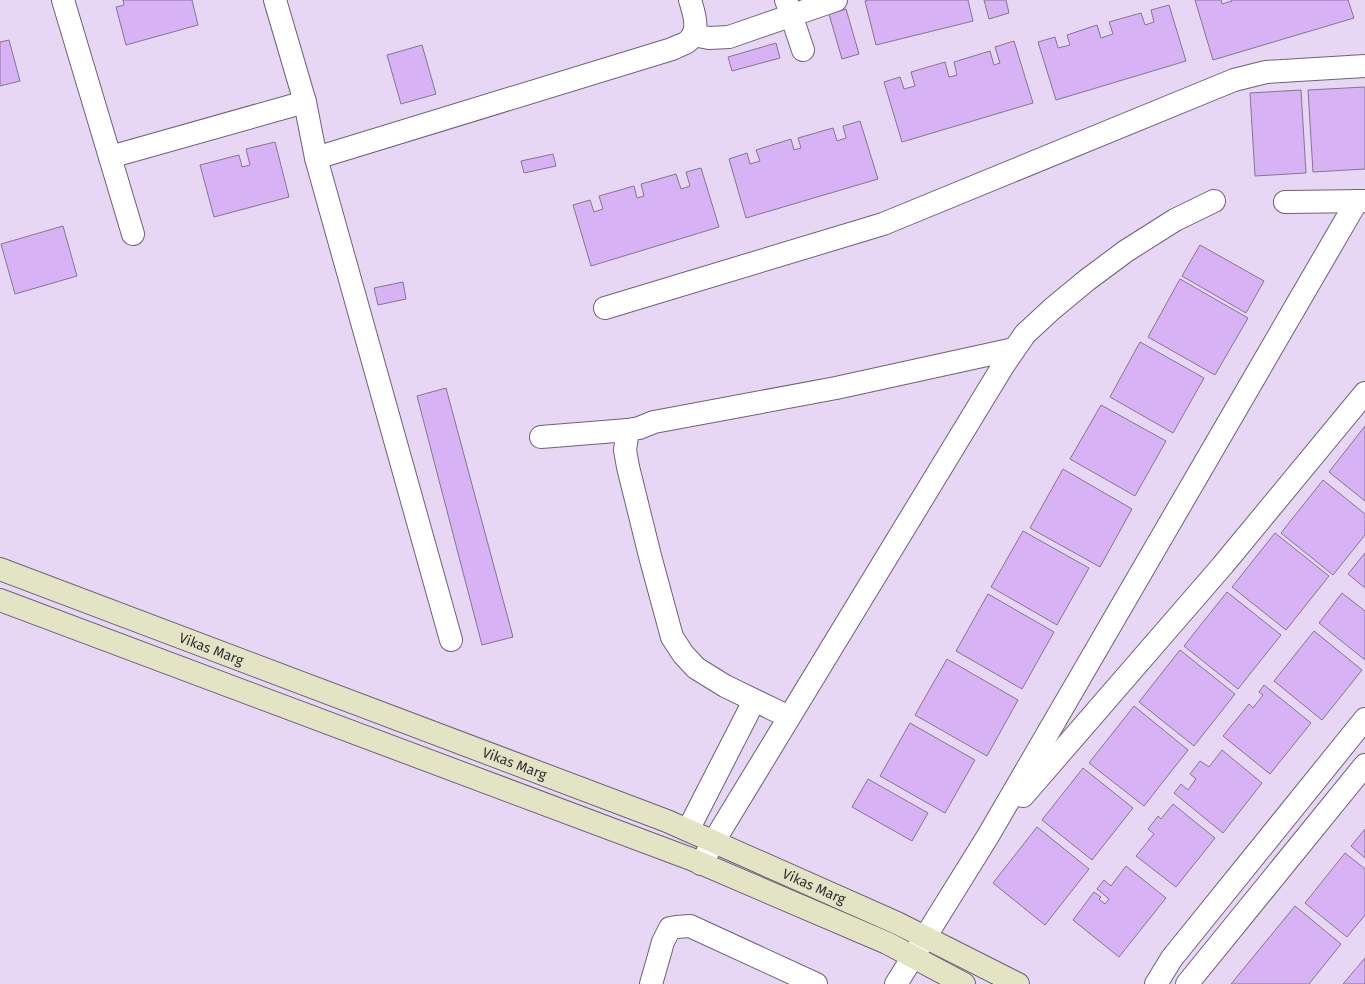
<svg xmlns="http://www.w3.org/2000/svg" width="1365" height="984" font-family="'Fira Sans',sans-serif">
	<rect width="100%" height="100%" fill="#e7d7f4"/>
	<!-- building -->
	<g fill="#d7b2f5" stroke="#847690">
		<polygon points="123,0 192,0 198,25 126,45 116,7 124,5"/>
		<polygon points="868,0 968,0 973,21 876,45 865,1"/>
		<polygon points="984,0 1006,0 1009,13 989,19"/>
		<polygon points="1195,0 1221,0 1222,4 1232,1 1231,0 1348,0 1354,18 1213,60"/>
		<polygon points="1169,5 1186,61 1056,100 1038,42 1055,37 1058,48 1070,45 1067,35 1097,25 1101,38 1113,34 1109,22 1141,13 1145,25 1154,22 1151,10"/>
		<polygon points="846,9 859,54 842,59 829,14"/>
		<polygon points="9,40 20,81 0,86 0,42"/>
		<polygon points="1014,41 1033,103 902,142 884,82 900,77 904,89 915,86 911,72 945,62 949,77 957,75 954,62 990,51 994,65 1000,63 995,47"/>
		<polygon points="776,43 780,58 732,71 728,57"/>
		<polygon points="422,45 436,94 401,104 387,55"/>
		<polygon points="1365,87 1365,169 1313,172 1308,90"/>
		<polygon points="1301,90 1306,173 1255,176 1250,93"/>
		<polygon points="860,121 878,179 746,218 729,159 747,153 750,164 760,161 756,150 791,139 794,150 801,148 798,138 833,128 837,141 846,138 843,126"/>
		<polygon points="275,142 289,197 214,217 200,165 239,155 242,167 250,165 246,149"/>
		<polygon points="553,154 556,166 524,173 521,161"/>
		<polygon points="701,168 719,227 591,266 573,205 590,200 594,212 603,209 599,196 634,186 637,198 644,196 641,184 676,174 681,189 690,186 686,172"/>
		<polygon points="63,226 77,276 15,294 1,244"/>
		<polygon points="1200,245 1264,281 1246,313 1182,276"/>
		<polygon points="1180,279 1248,318 1215,375 1148,337"/>
		<polygon points="403,282 406,299 378,305 374,288"/>
		<polygon points="1140,342 1204,378 1173,433 1110,397"/>
		<polygon points="446,388 513,637 482,645 417,396"/>
		<polygon points="1101,405 1166,441 1135,496 1070,459"/>
		<polygon points="1365,426 1365,501 1329,472"/>
		<polygon points="1063,469 1132,509 1100,567 1030,528"/>
		<polygon points="1323,480 1365,514 1365,535 1333,575 1281,533"/>
		<polygon points="1023,531 1089,568 1057,625 991,587"/>
		<polygon points="1275,533 1329,576 1286,630 1232,587"/>
		<polygon points="1365,553 1365,588 1348,574"/>
		<polygon points="1227,592 1281,635 1238,689 1184,646"/>
		<polygon points="1342,593 1365,611 1365,660 1319,623"/>
		<polygon points="988,594 1054,632 1022,689 956,651"/>
		<polygon points="1314,631 1362,670 1322,720 1274,681"/>
		<polygon points="1180,650 1235,694 1194,746 1139,702"/>
		<polygon points="947,659 1018,700 987,756 915,715"/>
		<polygon points="1264,685 1311,723 1270,774 1223,736 1249,704 1253,708 1263,695 1259,692"/>
		<polygon points="1134,706 1188,750 1144,806 1089,763"/>
		<polygon points="910,723 975,760 945,813 880,776"/>
		<polygon points="1222,750 1262,783 1223,833 1174,793 1181,784 1188,790 1196,779 1190,774 1200,761 1209,767"/>
		<polygon points="1083,768 1133,808 1092,860 1042,820"/>
		<polygon points="868,779 928,813 912,841 852,807"/>
		<polygon points="1173,804 1215,838 1176,887 1136,856 1154,834 1148,829 1158,816 1161,819"/>
		<polygon points="1037,827 1089,869 1045,925 993,883"/>
		<polygon points="1365,829 1365,858 1351,846"/>
		<polygon points="1345,853 1365,869 1365,915 1347,937 1305,903"/>
		<polygon points="1126,866 1166,898 1119,957 1073,920 1094,892 1101,897 1099,899 1105,904 1109,899 1097,889 1104,880 1111,886"/>
		<polygon points="1295,906 1341,944 1309,984 1231,984"/>
		<polygon points="1365,958 1365,984 1343,984"/>
	</g>
	<g fill="none" stroke-linecap="round" stroke-linejoin="round">
		<defs>
			<g id="minor">
				<polyline points="63,0 133,234"/>
				<polyline points="275,0 305,102 316,158 451,640"/>
				<polyline points="786,0 803,50"/>
				<polyline points="693,35 709,38 729,37 836,0"/>
				<polyline points="110,157 305,102"/>
				<path d="M316,158L672,49C677,46 683,45 687,42C701,32 694,13 690,0"/>
				<polyline points="1285,202 1365,201"/>
				<polyline points="605,308 883,224 1234,80 1266,72 1365,66"/>
				<polyline points="628,430 639,428 654,422 836,388 1014,349"/>
				<polyline points="541,437 628,430 625,450 628,467 650,556 672,637 683,654 696,668 725,686 789,717"/>
				<polyline points="1023,796 1223,565 1365,393"/>
				<polyline points="688,830 754,701"/>
				<polyline points="701,864 714,841 1003,366 1025,334 1052,309 1087,280 1126,251 1175,220 1214,201"/>
				<polyline points="651,984 663,942 670,928 676,927 690,926 816,984"/>
				<polyline points="896,984 988,836 1357,201"/>
				<polyline points="1156,984 1172,958 1365,719"/>
				<polyline points="1187,984 1365,765"/>
			</g>
			<g id="secondary">
				<path id="s1" d="M0,569L667,821L897,923L1018,984"/>
				<polyline points="0,600 691,859 887,943 964,984"/>
			</g>
		</defs>
		<!-- minor casing -->
		<use href="#minor" stroke="#6e6179" stroke-width="24"/>
		<!-- secondary casing -->
		<use href="#secondary" stroke="#6e6179" stroke-width="24"/>
		<!-- minor -->
		<use href="#minor" stroke="#fff" stroke-width="22"/>
		<!-- secondary -->
		<use href="#secondary" stroke="#e3e4c4" stroke-width="22"/>
	</g>
	<g text-anchor="middle" dominant-baseline="central" stroke-width="3" stroke-linejoin="round" paint-order="stroke">
		<!-- street labels -->
		<g font-size="14" fill="#342e39" stroke="#fff">
			<text stroke="none"><textPath href="#s1" startOffset="226">Vikas Marg</textPath></text>
			<text stroke="none"><textPath href="#s1" startOffset="550">Vikas Marg</textPath></text>
			<text stroke="none"><textPath href="#s1" startOffset="874">Vikas Marg</textPath></text>
		</g>
	</g>
</svg>
